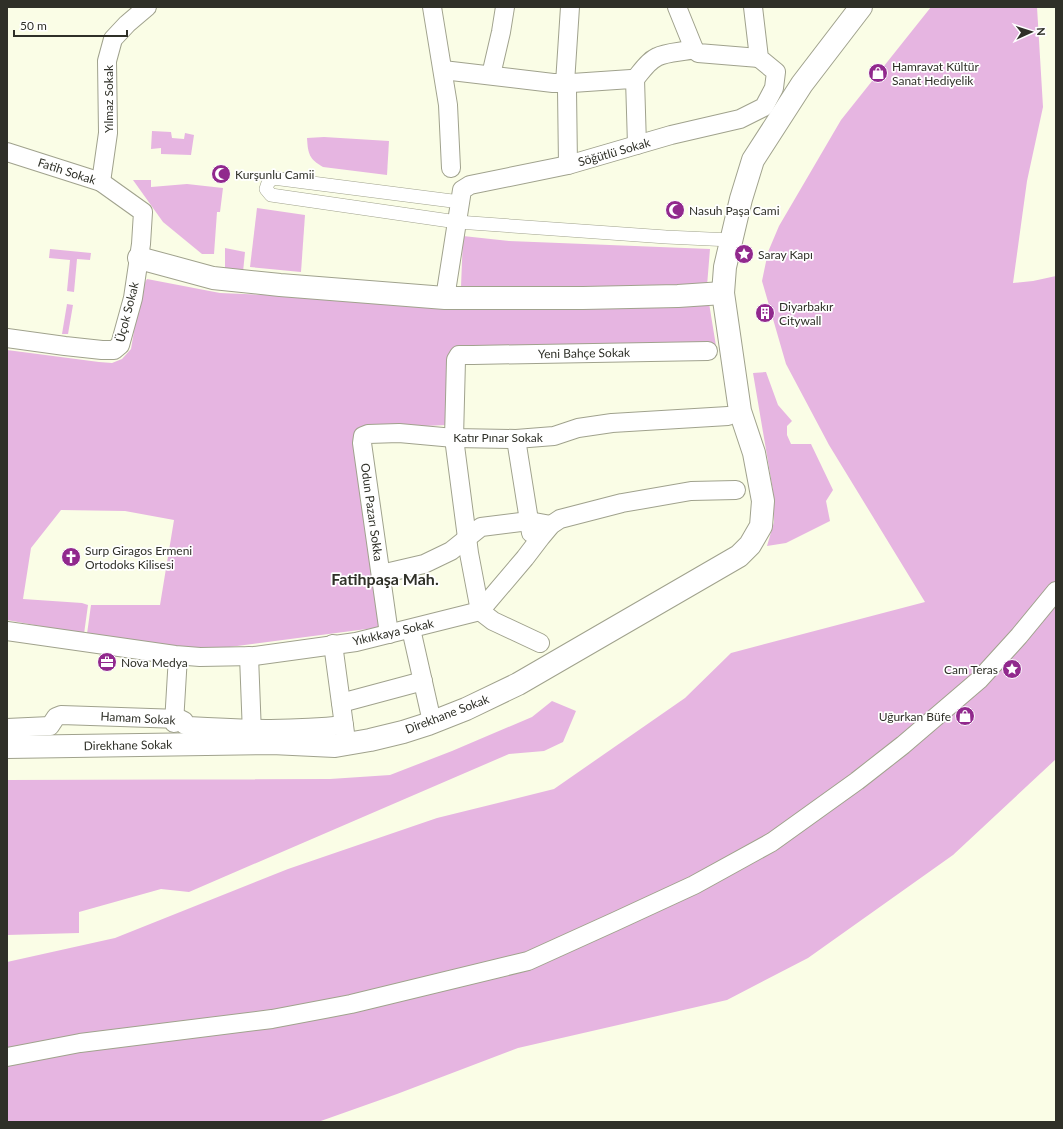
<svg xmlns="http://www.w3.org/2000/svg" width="1063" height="1129" font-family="Lato,sans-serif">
	<rect width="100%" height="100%" fill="#fafde6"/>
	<!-- green -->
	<g fill="#e6b5e1">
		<polygon points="931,7 1037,7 1043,107 1027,181 1013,283 1033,281 1056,276 1056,759 953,855 808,958 727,1000 518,1048 397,1094 318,1122 7,1122 7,962 115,938 288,869 437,818 554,789 685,698 731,653 925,602 829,445 786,364 762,281 768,252 779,226 841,120"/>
		<polygon points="152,131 171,132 172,138 184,139 185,133 194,135 191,155 161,154 161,148 151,149"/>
		<path d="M324,137L389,141L387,175L323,167C309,159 308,154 307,138Z"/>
		<polygon points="133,180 151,180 151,187 187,184 223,188 220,212 217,212 214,254 202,254 163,222"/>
		<polygon points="257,208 305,215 301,272 250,267"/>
		<polygon points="463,236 509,241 710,249 707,286 461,287"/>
		<polygon points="225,248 245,252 243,272 225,271"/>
		<polygon points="50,249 91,253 90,260 77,259 74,292 67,291 70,260 49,258"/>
		<polygon points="147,279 220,293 447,303 709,303 716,346 453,349 447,425 356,429 366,522 382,627 199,651 87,634 91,605 160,605 174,520 125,511 61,510 31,548 23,599 82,603 88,605 84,634 7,620 7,350 99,362 112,363 122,359 131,349 141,289"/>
		<polygon points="67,304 73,305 68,334 62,334"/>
		<polygon points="766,372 778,405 792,421 787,426 787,435 791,444 811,444 833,490 826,501 830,521 786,543 767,546 774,522 773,491 753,373"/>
		<polygon points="552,701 576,711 563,742 544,751 509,754 189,892 161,889 79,912 79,933 7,935 7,780 330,779 390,775 452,751 532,717"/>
	</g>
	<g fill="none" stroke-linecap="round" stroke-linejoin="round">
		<defs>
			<polyline id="pedestrian" points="460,202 273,178 268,183 266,189 271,195 457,222 666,237 731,240"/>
			<g id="minor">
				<polyline points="432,7 448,105 451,168"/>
				<polyline points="677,7 694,49 698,53 759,58"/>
				<polyline points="443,70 553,83 572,83 631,79 635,79 637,145"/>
				<polyline points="491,75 501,32 505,7"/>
				<path d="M635,79C641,72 648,61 657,57C666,52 683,52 694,49"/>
				<polyline points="7,152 101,182 143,212 141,244 133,298 120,345 114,350 102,350 65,346 7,338"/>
				<polyline points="568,165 567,90 565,83 570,7"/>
				<polyline points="101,182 108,133 107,61 113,39 127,24 147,7"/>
				<polyline points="445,298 462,190 470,185 568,165 671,135 740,119 764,107 774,88 776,72 759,58 753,7"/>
				<polyline points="516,439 531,533"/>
				<polyline points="381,574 424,564 451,551 481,527 529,521 551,525"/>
				<polyline points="411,629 430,713"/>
				<polyline points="7,631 175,655 200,657 254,656 356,642 480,611 525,558 541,537 551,525 560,519 622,503 691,491 736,490"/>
				<polyline points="389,634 362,443 363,436 368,434 399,433 454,438 516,439 554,436 578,428 612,423 728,416"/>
				<polyline points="540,643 493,621 480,611 469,553 454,438 456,360 459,355 473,355 708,351"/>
				<polyline points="333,644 345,733"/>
				<polyline points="249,656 252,734"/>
				<polyline points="341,703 423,681"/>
				<polyline points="174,723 178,656"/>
				<path d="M7,728L50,726L56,717L61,715L180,719L184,721L185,725L188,726C240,729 293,731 344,725"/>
				<polyline points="7,1057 80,1043 272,1019 351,1004 528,961 614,922 694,885 772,842 857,781 903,745 979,680 1019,636 1056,591"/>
			</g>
			<g id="tertiary">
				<polyline points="139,258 213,278 280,285 445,298 583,298 678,296 723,293"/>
				<polyline points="7,747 272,743 335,746 370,740 403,732 428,724 466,709 518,684 739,556 750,545 761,526 763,501 754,453 740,411 723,293 725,267 741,199 753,160 802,84 861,7"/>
			</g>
		</defs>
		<!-- pedestrian casing -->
		<use href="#pedestrian" stroke="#a0a28d" stroke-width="14"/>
		<!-- minor casing -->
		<use href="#minor" stroke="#a0a28d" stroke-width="20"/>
		<!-- tertiary casing -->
		<use href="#tertiary" stroke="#a0a28d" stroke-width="24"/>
		<!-- pedestrian -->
		<use href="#pedestrian" stroke="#fff" stroke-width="13"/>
		<!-- minor -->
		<use href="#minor" stroke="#fff" stroke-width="18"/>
		<!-- tertiary -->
		<use href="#tertiary" stroke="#fff" stroke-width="22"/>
	</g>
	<!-- icons -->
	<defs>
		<symbol id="shop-disc" viewBox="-11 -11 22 22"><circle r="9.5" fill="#91298d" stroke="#fff"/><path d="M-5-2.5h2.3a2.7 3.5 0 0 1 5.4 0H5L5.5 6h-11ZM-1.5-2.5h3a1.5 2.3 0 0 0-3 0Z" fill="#fff"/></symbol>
		<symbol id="mosque-disc" viewBox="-11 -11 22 22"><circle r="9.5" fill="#91298d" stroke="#fff"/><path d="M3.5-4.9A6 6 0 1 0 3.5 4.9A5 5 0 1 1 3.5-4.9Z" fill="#fff"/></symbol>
		<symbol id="sight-disc" viewBox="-11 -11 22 22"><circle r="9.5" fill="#91298d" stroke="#fff"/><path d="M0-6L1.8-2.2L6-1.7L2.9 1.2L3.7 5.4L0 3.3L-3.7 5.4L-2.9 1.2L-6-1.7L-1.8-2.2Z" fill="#fff"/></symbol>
		<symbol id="building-disc" viewBox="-11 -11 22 22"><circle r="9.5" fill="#91298d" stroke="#fff"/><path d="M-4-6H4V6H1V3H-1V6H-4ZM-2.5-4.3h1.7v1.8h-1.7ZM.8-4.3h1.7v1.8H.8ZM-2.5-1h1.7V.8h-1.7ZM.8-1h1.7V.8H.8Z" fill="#fff"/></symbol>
		<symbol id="church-disc" viewBox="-11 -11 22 22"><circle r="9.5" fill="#91298d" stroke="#fff"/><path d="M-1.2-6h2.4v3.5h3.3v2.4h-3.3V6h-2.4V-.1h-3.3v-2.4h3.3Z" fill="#fff"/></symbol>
		<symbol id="office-disc" viewBox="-11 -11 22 22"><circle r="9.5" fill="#91298d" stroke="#fff"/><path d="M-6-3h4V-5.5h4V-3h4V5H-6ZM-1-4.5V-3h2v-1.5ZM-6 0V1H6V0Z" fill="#fff"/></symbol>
	</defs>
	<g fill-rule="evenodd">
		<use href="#shop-disc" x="867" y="62" width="22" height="22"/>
		<use href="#mosque-disc" x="210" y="163" width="22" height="22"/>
		<use href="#mosque-disc" x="664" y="199" width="22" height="22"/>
		<use href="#sight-disc" x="733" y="243" width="22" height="22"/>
		<use href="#building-disc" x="754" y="302" width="22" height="22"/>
		<use href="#church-disc" x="60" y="546" width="22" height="22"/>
		<use href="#office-disc" x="96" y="651" width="22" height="22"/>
		<use href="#sight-disc" x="1001" y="658" width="22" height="22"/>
		<use href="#shop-disc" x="954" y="705" width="22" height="22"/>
	</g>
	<g text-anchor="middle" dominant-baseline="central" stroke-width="3.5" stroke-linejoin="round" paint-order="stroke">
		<!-- poi labels -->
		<g font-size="12" fill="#2f3028" stroke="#fff" text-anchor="start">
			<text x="892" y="66">Hamravat Kültür<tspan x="892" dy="14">Sanat Hediyelik</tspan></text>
			<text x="235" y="174">Kurşunlu Camii</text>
			<text x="689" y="210">Nasuh Paşa Cami</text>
			<text x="758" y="254">Saray Kapı</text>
			<text x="779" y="306">Diyarbakır<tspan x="779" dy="14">Citywall</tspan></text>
			<text x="85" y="550">Surp Giragos Ermeni<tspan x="85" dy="14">Ortodoks Kilisesi</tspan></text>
			<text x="121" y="662">Nova Medya</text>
			<text x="998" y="669" text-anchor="end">Cam Teras</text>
			<text x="951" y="716" text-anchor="end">Uğurkan Büfe</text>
		</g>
		<!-- street labels -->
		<g font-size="12" fill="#2f3028" stroke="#fff">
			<text transform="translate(108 99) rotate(-90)">Yılmaz Sokak</text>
			<text transform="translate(614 152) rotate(-16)">Söğütlü Sokak</text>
			<text transform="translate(67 171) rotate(18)">Fatih Sokak</text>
			<text transform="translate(127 312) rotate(-76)">Üçok Sokak</text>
			<text transform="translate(584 353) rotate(-1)">Yeni Bahçe Sokak</text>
			<text x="498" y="437">Katır Pınar Sokak</text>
			<text transform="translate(372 512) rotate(82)">Odun Pazarı Sokka</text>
			<text transform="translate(393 632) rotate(-13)">Yıkıkkaya Sokak</text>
			<text transform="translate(447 714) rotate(-21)">Direkhane Sokak</text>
			<text transform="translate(138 718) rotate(3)">Hamam Sokak</text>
			<text transform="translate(128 745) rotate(-1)">Direkhane Sokak</text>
		</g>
		<!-- district labels -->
		<g font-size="16" font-weight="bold" fill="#2f3028" stroke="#fff">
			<text x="385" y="578">Fatihpaşa Mah.</text>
		</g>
	</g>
	<!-- border -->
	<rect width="1063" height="1129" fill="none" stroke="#2f3028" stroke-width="16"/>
	<!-- north arrow -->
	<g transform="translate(1031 32) rotate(87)" stroke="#ffffff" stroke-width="3" paint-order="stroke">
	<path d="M0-3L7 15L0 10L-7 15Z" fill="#2f3028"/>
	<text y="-6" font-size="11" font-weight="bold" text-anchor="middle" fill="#2f3028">N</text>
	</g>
	<!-- scale -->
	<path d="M14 30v6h113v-6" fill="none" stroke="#2f3028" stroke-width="2"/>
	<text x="20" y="30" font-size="12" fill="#2f3028" stroke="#ffffff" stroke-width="3" paint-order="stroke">50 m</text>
</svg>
